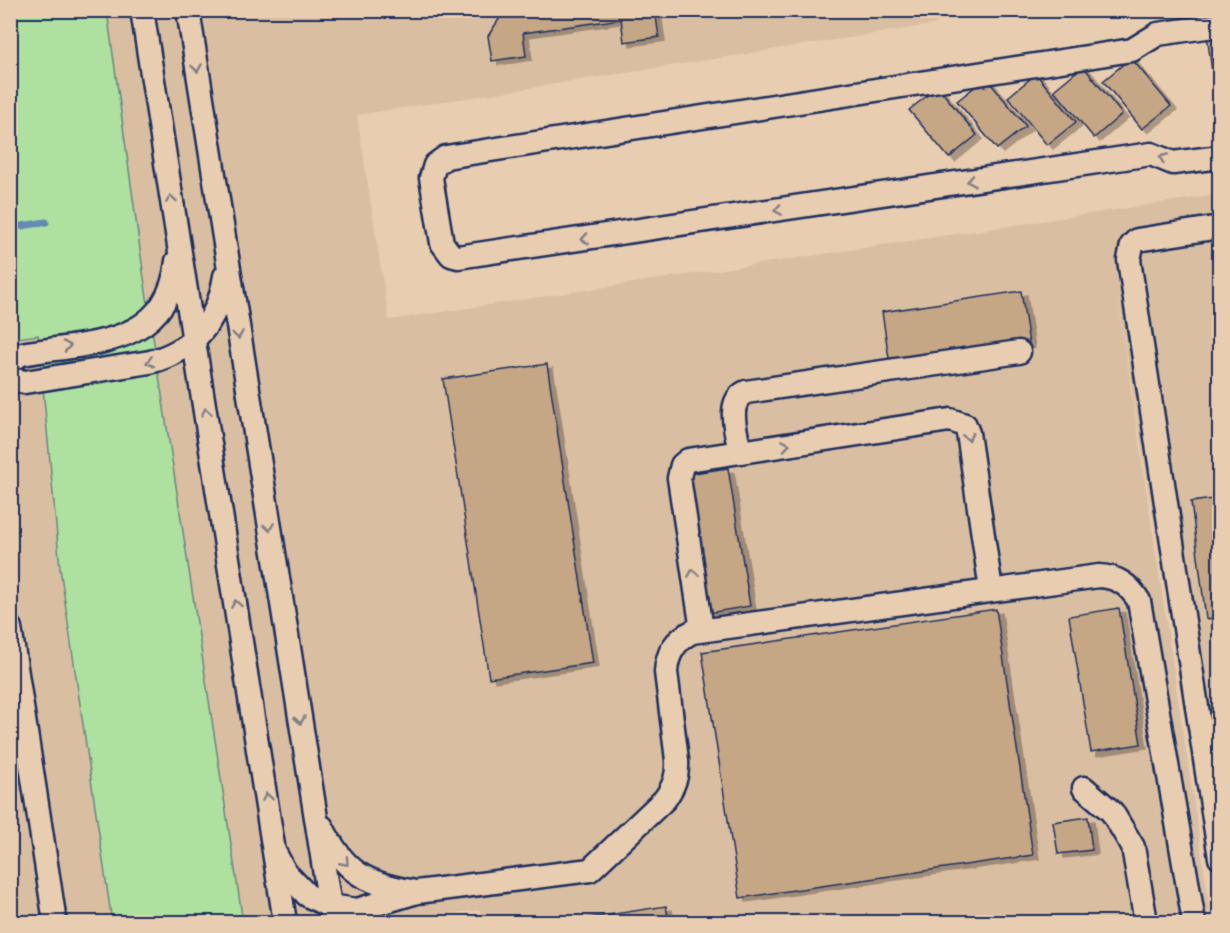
<svg xmlns="http://www.w3.org/2000/svg" width="1230" height="933" font-family="'Patrick Hand',sans-serif">
	<defs>
		<filter id="shadow"><feDropShadow dx="6" dy="4" stdDeviation="0" flood-color="#0004"/></filter>
	</defs>
	<rect width="100%" height="100%" fill="#e9cdb0"/>
	<filter id="ink" filterUnits="userSpaceOnUse"><feTurbulence type="fractalNoise" baseFrequency=".0167" numOctaves="2"/><feDisplacementMap in="SourceGraphic" scale="12" xChannelSelector="R" yChannelSelector="G"/><feConvolveMatrix kernelMatrix="1 2 1 2 8 2 1 2 1" color-interpolation-filters="sRGB"/></filter>
	<g filter="url(#ink)">
		<!-- built -->
		<polygon fill="#dabea2" points="10,11 935,11 937,24 357,115 389,320 1219,194 1219,920 1115,284 1212,922 482,922 480,910 411,918 411,922 11,922"/>
		<!-- green -->
		<polygon fill="#aee0a0" stroke="#64887f" stroke-width="1.5" points="11,11 107,11 144,278 243,922 112,922 60,568 38,335 11,339"/>
		<g fill="none" stroke-linecap="round" stroke-linejoin="round">
			<!-- stream -->
			<polyline stroke="#648bb7" stroke-width="7" points="10,228 46,222"/>
		</g>
		<!-- building -->
		<g fill="#c5a685" stroke="#1b2f5e" stroke-width="1.5" filter="url(#shadow)">
			<polygon points="505,10 655,10 659,37 624,42 621,19 523,33 526,56 492,61 488,36"/>
			<polygon points="1220,33 1220,129 1207,35"/>
			<polygon points="1131,58 1171,106 1142,129 1103,81"/>
			<polygon points="1083,66 1122,114 1094,138 1054,90"/>
			<polygon points="1036,74 1076,122 1047,145 1008,97"/>
			<polygon points="986,78 1026,126 997,149 957,101"/>
			<polygon points="938,87 977,135 949,158 909,110"/>
			<polygon points="1021,291 1029,344 890,365 882,312"/>
			<polygon points="547,364 593,663 489,678 443,379"/>
			<polygon points="728,468 750,606 709,613 687,474"/>
			<polygon points="1220,498 1220,617 1206,619 1191,502"/>
			<polygon points="1119,608 1141,744 1091,752 1069,616"/>
			<polygon points="996,609 1033,855 740,898 702,652"/>
			<polygon points="1088,817 1092,850 1058,854 1053,822"/>
			<polygon points="666,906 669,922 563,922"/>
		</g>
		<g fill="none" stroke-linecap="round" stroke-linejoin="round">
			<defs>
				<g id="minor">
					<polyline points="142,10 285,922"/>
					<polyline points="188,10 332,919"/>
					<polyline points="1220,25 1158,34 1132,50 446,157 435,165 431,178 442,243 451,255 458,257 1151,154 1173,163 1220,157"/>
					<polyline points="1220,227 1137,240 1132,245 1129,260 1220,858"/>
					<path d="M10,360L22,354C90,342 167,348 177,261"/>
					<path d="M10,379L25,382L150,362C194,350 218,322 225,276"/>
					<path d="M740,452C737,434 725,402 746,392L1019,352"/>
					<polyline points="10,628 55,922"/>
					<polyline points="702,630 679,478 682,465 688,460 950,420 965,425 968,433 991,590"/>
					<polyline points="1084,788 1112,812 1133,847 1146,922"/>
					<path d="M322,827C344,871 363,883 411,891"/>
					<path d="M276,855L285,872L307,895L329,906L357,910L417,892L590,870L665,799C674,786 678,776 677,760L666,672C667,654 675,640 692,632L1099,576C1118,577 1129,585 1139,601L1194,922"/>
				</g>
			</defs>
			<!-- minor casing -->
			<use href="#minor" stroke="#1b2f5e" stroke-width="27"/>
			<!-- minor -->
			<use href="#minor" stroke="#e9cdb0" stroke-width="22"/>
		</g>
		<!-- one-way arrows -->
		<defs><path id="oneway-chevron" d="M-2-3.5L2.5 0L-2 3.5" fill="none" stroke-width="1.6" stroke-linecap="round" stroke-linejoin="round" transform="scale(1.5)"/></defs>
		<g stroke="#827e87">
			<use href="#oneway-chevron" transform="translate(197 68) rotate(81)"/>
			<use href="#oneway-chevron" transform="translate(1163 158) rotate(-156)"/>
			<use href="#oneway-chevron" transform="translate(971 181) rotate(171)"/>
			<use href="#oneway-chevron" transform="translate(171 199) rotate(-99)"/>
			<use href="#oneway-chevron" transform="translate(778 210) rotate(171)"/>
			<use href="#oneway-chevron" transform="translate(585 239) rotate(171)"/>
			<use href="#oneway-chevron" transform="translate(238 335) rotate(81)"/>
			<use href="#oneway-chevron" transform="translate(67 346) rotate(-10)"/>
			<use href="#oneway-chevron" transform="translate(150 362) rotate(167)"/>
			<use href="#oneway-chevron" transform="translate(206 412) rotate(-99)"/>
			<use href="#oneway-chevron" transform="translate(968 437) rotate(78)"/>
			<use href="#oneway-chevron" transform="translate(786 445) rotate(-9)"/>
			<use href="#oneway-chevron" transform="translate(269 527) rotate(81)"/>
			<use href="#oneway-chevron" transform="translate(693 573) rotate(-99)"/>
			<use href="#oneway-chevron" transform="translate(236 604) rotate(-99)"/>
			<use href="#oneway-chevron" transform="translate(300 720) rotate(81)"/>
			<use href="#oneway-chevron" transform="translate(267 797) rotate(-99)"/>
			<use href="#oneway-chevron" transform="translate(345 862) rotate(48)"/>
		</g>
	</g>
	<!-- margin -->
	<rect width="1230" height="933" fill="none" stroke="#e9cdb0" stroke-width="36"/>
	<rect x="18" y="18" width="1194" height="897" fill="none" stroke="#1b2f5e" stroke-width="2" filter="url(#ink)"/>
</svg>
